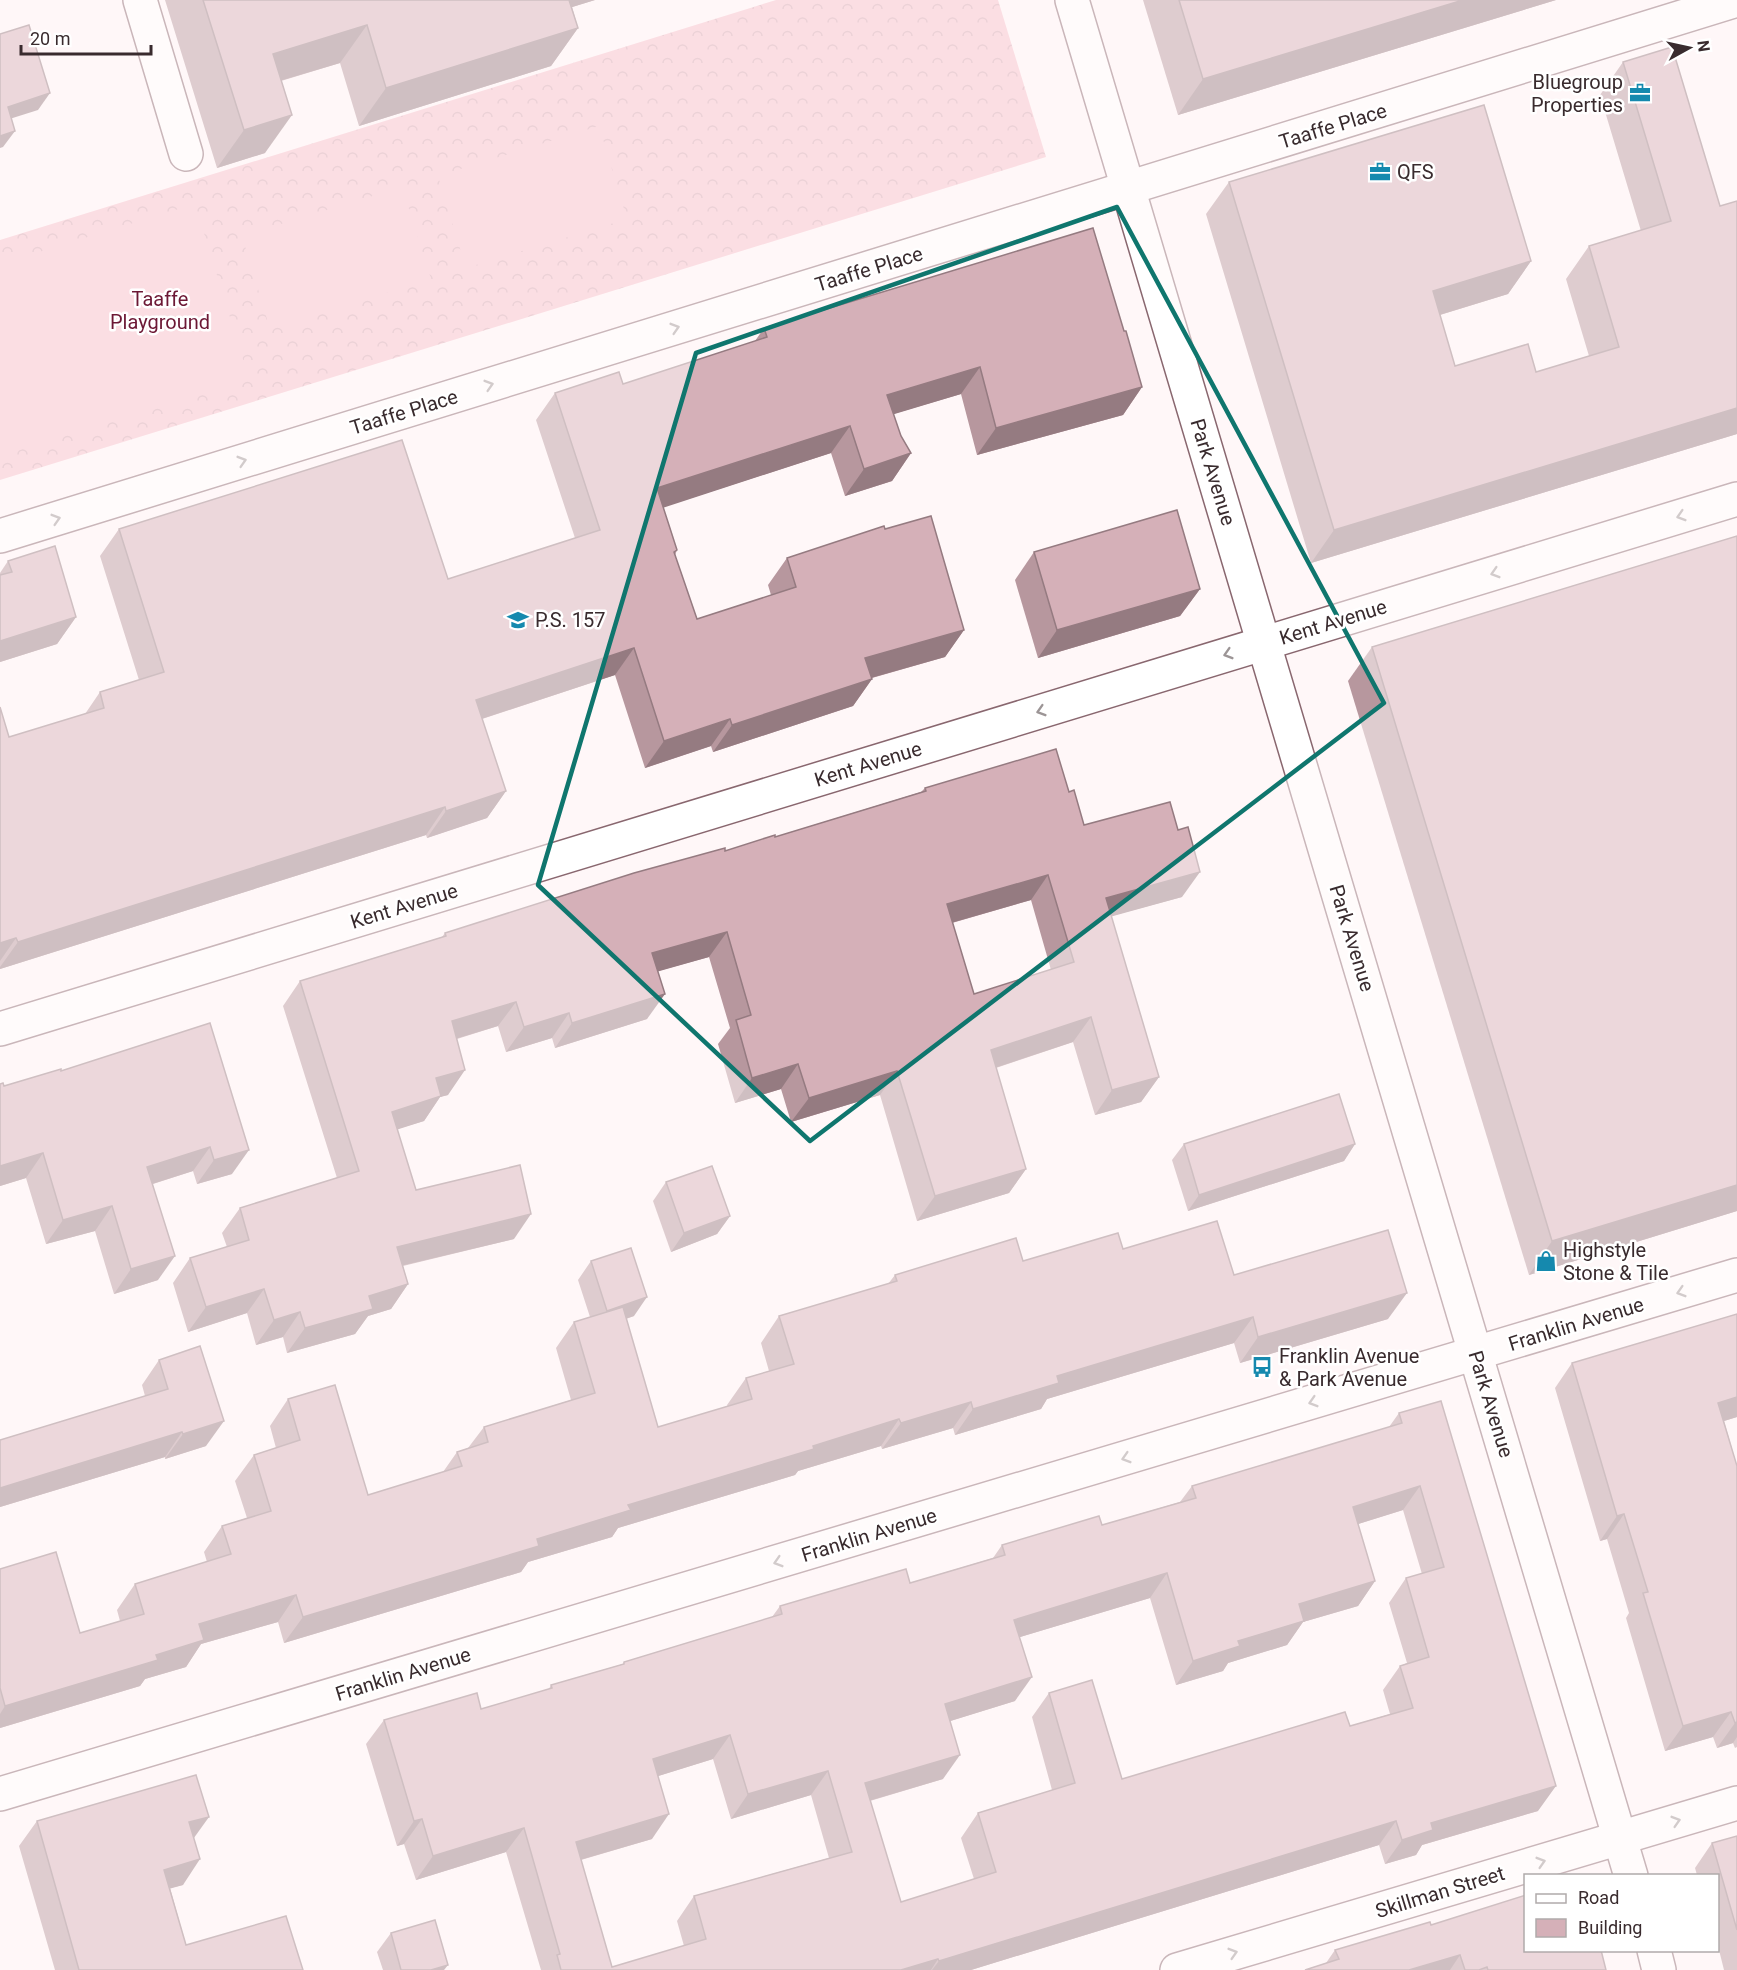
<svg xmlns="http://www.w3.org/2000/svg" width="1737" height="1970" font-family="Roboto,sans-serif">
	<defs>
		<pattern id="forest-crowns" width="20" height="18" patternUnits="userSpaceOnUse" patternTransform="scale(1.5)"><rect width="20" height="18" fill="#f7bfcb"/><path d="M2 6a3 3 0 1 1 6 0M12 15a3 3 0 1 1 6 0" fill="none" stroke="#d4a4af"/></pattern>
	</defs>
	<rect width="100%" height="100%" fill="#fff7f8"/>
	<!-- forest -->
	<polygon fill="url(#forest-crowns)" points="776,0 998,0 1046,157 0,480 0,240"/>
	<!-- pitch -->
	<g fill="#f7bfcb">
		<polygon points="599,126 627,219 466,268 438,176"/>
		<polygon points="402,187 431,279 270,329 242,236"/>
		<polygon points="195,204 249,379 0,456 0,264"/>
	</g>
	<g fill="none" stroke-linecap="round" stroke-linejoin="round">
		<defs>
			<g id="minor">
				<polyline points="140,0 186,154"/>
				<polyline points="1072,0 1631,1876"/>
				<polyline points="0,536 1737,0"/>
				<polyline points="0,1794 1737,1275"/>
				<polyline points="1654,1950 1659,1970"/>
				<polyline points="1177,1970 1737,1803"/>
			</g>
			<polyline id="major" points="0,1029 1737,499"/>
		</defs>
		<!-- minor casing -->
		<use href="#minor" stroke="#89676f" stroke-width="36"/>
		<!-- major casing -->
		<use href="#major" stroke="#89676f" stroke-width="36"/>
		<!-- minor -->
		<use href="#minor" stroke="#fff" stroke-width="33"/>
		<!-- major -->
		<use href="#major" stroke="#fff" stroke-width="33"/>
	</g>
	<!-- wall -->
	<g fill="#b7979e" fill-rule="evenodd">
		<polygon points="165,0 595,0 572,7 578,28 551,66 359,126 340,63 281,81 265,153 217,168"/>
		<polygon points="1143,0 1556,0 1178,115"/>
		<polygon points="1623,62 1720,206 1737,201 1737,434 1311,563 1206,214 1229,182 1531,261 1508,294 1440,315 1455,366 1536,372 1589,356 1566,279 1589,246 1641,231 1600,95"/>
		<polygon points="764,328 1124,331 1142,387 1123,415 977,455 961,394 893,414 901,436 911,453 892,481 845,496 831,453 663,507 677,550 675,555 697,619 771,595 768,585 787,558 885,529 964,630 945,657 872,678 872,679 853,706 713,752 711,746 645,768 615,675 482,719 506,791 487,818 427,838 426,835 0,969 0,707 9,737 85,714 100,692 139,680 100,556 119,529 448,579 575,538 536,420 555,393 623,384 755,341"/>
		<polygon points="1737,536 1737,1211 1529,1275 1348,681 1372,647"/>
		<polygon points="1034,552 1200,589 1180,616 1038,658 1015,580"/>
		<polygon points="8,561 76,617 57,644 0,662 0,573"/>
		<path d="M925,788L1069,792L1084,825L1182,897L1111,916L1159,1077L1141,1102L1095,1115L1073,1042L996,1068L1026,1169L1009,1193L917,1221L880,1095L791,1122L781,1089L735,1103L718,1044L730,1028L709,957L658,971L647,1019L555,1048L552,1038L506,1052L498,1026L457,1039L448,1095L440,1097L424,1121L397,1129L416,1190L514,1239L403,1266L408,1284L391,1309L368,1316L355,1334L287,1353L283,1337L256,1345L247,1313L188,1332L173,1283L190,1258L227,1247L222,1233L240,1208L337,1178L283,1006L300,981L442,937L445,933L775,837L921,792ZM1031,900L1051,970L974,994L952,923Z"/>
		<polygon points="210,1023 232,1174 197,1184 193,1171 153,1184 158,1280 114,1294 95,1231 46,1244 26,1178 0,1186 0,1084 4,1086 61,1071"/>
		<polygon points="1184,1144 1355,1144 1344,1161 1188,1211 1172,1160"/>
		<polygon points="666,1182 730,1216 717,1234 671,1252 653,1201"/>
		<polygon points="1123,1249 1234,1275 1388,1319 1240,1363 1234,1343 1047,1399 1041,1409 955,1435 953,1428 882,1449 881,1446 798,1471 795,1475 618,1528 612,1537 528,1562 521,1572 284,1643 278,1622 201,1644 186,1667 145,1679 140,1686 0,1728 0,1569 80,1633 120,1621 117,1610 135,1584 207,1562 204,1552 222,1526 247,1518 235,1481 254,1455 276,1448 270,1426 288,1399 368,1495 443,1472 457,1452 468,1448 484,1427 571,1400 556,1348 574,1322 590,1317 578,1280 591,1261 634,1316 626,1319 658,1427 728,1407 727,1405 746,1378 769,1371 761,1343 779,1316 888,1284 895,1275 1023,1261"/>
		<polygon points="1737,1314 1737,1417 1724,1421 1737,1466 1737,1747 1735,1748 1733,1743 1717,1748 1713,1737 1665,1751 1626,1618 1629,1613 1607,1539 1600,1541 1555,1388 1572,1363"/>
		<polygon points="159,1360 206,1446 165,1459 165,1457 0,1507 0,1440 145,1396 142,1385"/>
		<path d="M1399,1413L1538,1811L1422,1845L1416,1855L1385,1864L1379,1845L971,1970H541L506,1852L416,1880L404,1844L397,1846L366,1744L384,1720L481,1709L549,1689L551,1685L623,1664L624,1662L772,1617L780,1606L910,1583L993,1558L1002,1545L1102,1525L1180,1502L1192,1486L1389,1427ZM1403,1510L1422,1574L1406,1578L1389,1603L1407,1663L1400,1666L1383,1690L1390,1714L1350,1726L1122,1779L1049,1693L1032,1717L1052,1790L978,1813L961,1838L974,1879L901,1902L870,1801L943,1779L950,1721L1015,1701L1020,1637L1150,1598L1176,1685L1223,1671L1228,1663L1287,1645L1303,1622L1358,1606L1375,1581L1358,1524ZM713,1759L731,1819L811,1795L829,1858L694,1896L677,1921L684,1946L612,1967L581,1860L652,1839L658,1776Z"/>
		<polygon points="37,1821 194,1838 183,1885 170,1888 186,1945 303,1970 55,1970 19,1846"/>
		<polygon points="1737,1836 1737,1970 1724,1970 1718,1946 1718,1875 1697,1875 1695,1868 1712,1843"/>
		<polygon points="1431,1925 1606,1970 1305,1970 1326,1963 1335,1950"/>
		<polygon points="391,1933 444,1970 383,1970 377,1952"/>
	</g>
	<!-- shaded-wall -->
	<g fill="#957b81">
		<polygon points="549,0 595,0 537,18"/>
		<polygon points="1463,0 1556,0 1178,115 1203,79"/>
		<polygon points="367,25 340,63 246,91 273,54"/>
		<polygon points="578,28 551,66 359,126 386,88"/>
		<polygon points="50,93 38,110 0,122 8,107"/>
		<polygon points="292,115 265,153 217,168 244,130"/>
		<polygon points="15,131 3,147 0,148 0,136"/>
		<polygon points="1531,261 1508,294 1410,324 1433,291"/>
		<polygon points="980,367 961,394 868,422 887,395"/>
		<polygon points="1142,387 1123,415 977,455 996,428"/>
		<polygon points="1737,408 1737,434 1311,563 1334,530"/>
		<polygon points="850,426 831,453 638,516 657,488"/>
		<polygon points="911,453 892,481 845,496 864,469"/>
		<polygon points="1200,589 1180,616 1038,658 1057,630"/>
		<polygon points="76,617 57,644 0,662 0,641"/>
		<polygon points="964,630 945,657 846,685 865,658"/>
		<polygon points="634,648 615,675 457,727 476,700"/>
		<polygon points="872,679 853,706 713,752 732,725"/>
		<polygon points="730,719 711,746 645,768 664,741"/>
		<polygon points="506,791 487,818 427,838 446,811"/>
		<polygon points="445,807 426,835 0,969 0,967 18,942"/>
		<polygon points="1200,872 1182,897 1088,923 1106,898"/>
		<polygon points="1048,875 1031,900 930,929 947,904"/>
		<polygon points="727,932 709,957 635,978 652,953"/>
		<polygon points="16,938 0,961 0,943"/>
		<polygon points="665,994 647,1019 555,1048 572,1023"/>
		<polygon points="516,1002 498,1026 435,1045 452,1021"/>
		<polygon points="569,1013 552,1038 506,1052 524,1027"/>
		<polygon points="1091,1017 1073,1042 973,1075 991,1050"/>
		<polygon points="798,1064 781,1089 735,1103 752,1078"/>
		<polygon points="465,1070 448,1095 440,1097 424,1121 374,1137 392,1112 436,1078"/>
		<polygon points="897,1071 880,1095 791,1122 809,1098"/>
		<polygon points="1159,1077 1141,1102 1095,1115 1112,1090"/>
		<polygon points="1355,1144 1344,1161 1188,1211 1199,1195"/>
		<polygon points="210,1147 193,1171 130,1191 147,1167"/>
		<polygon points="249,1150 232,1174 197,1184 214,1160"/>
		<polygon points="43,1153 26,1178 0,1186 0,1166"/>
		<polygon points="1026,1169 1009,1193 917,1221 935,1196"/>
		<polygon points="1737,1185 1737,1211 1529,1275 1552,1241"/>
		<polygon points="112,1206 95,1231 46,1244 63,1220"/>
		<polygon points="531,1214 514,1239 379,1271 397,1247"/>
		<polygon points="730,1216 717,1234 671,1252 684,1233"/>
		<polygon points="175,1256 158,1280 114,1294 131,1269"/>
		<polygon points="408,1284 391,1309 368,1316 355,1334 287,1353 305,1328 369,1296"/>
		<polygon points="264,1289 247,1313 188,1332 206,1307"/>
		<polygon points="1407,1293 1388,1319 1240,1363 1258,1337"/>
		<polygon points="647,1297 634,1316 594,1329 607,1311"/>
		<polygon points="300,1312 283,1337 256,1345 274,1320"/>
		<polygon points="1253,1317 1234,1343 1047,1399 1041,1409 955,1435 973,1409 1057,1376"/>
		<polygon points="1737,1397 1737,1417 1701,1428 1718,1403"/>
		<polygon points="971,1402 953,1428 882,1449 901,1423"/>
		<polygon points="899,1419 881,1446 798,1471 795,1475 618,1528 612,1537 528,1562 521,1572 284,1643 303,1617 537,1539 628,1505 813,1446"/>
		<polygon points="224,1421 206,1446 165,1459 183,1434"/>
		<polygon points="182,1432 165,1457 0,1507 0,1488"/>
		<polygon points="1420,1486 1403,1510 1336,1531 1353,1507"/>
		<polygon points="1624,1514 1607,1539 1600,1541 1617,1516"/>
		<polygon points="1167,1573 1150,1598 997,1644 1014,1620"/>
		<polygon points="1375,1581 1358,1606 1303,1622 1287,1645 1228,1663 1223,1671 1176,1685 1193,1661 1238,1641 1299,1604"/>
		<polygon points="296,1595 278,1622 201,1644 186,1667 145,1679 140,1686 0,1728 0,1714 5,1706 156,1655 199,1624"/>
		<polygon points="1032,1677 1015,1701 928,1728 945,1704"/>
		<polygon points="1731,1712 1713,1737 1665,1751 1683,1726"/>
		<polygon points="1737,1722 1737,1737 1733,1743 1717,1748 1735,1723"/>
		<polygon points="730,1735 713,1759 636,1783 653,1759"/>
		<polygon points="960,1755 943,1779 848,1807 865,1783"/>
		<polygon points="828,1771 811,1795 731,1819 748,1794"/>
		<polygon points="1556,1786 1538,1811 1422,1845 1416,1855 1385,1864 1402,1840 1431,1823"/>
		<polygon points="669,1814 652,1839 559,1866 576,1842"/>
		<polygon points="209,1817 191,1842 189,1822"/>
		<polygon points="422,1819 404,1844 397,1846 414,1821"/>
		<polygon points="1396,1821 1379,1845 971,1970 932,1970 939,1961"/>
		<polygon points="524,1828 506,1852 416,1880 433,1856"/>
		<polygon points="200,1859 183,1885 147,1895 164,1870"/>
		<polygon points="1460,1955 1450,1970 1409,1970"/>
		<polygon points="938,1959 931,1970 901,1970"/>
		<polygon points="448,1965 444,1970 431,1970"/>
	</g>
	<!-- building -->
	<g fill="#d5b0b8" stroke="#957b81" stroke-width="1.5" fill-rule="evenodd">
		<polygon points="203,0 569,0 578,28 386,88 367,25 273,54 292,115 244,130"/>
		<polygon points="1179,0 1463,0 1203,79"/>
		<polygon points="29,25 50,93 8,107 15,131 0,136 0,34"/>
		<polygon points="1672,47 1720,206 1737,201 1737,408 1334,530 1229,182 1484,105 1531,261 1433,291 1455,366 1528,344 1536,372 1619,347 1589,246 1671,221 1623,62"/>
		<polygon points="1093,228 1124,331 1126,331 1142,387 996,428 980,367 887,395 901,436 911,453 864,469 850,426 657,488 677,550 674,552 697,619 796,587 787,558 884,526 885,529 931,516 964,630 865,658 872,679 732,725 730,719 664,741 634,648 476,700 506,791 446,811 445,807 18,942 16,938 0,943 0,707 9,737 104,708 100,692 164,672 119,529 402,440 448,579 600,530 555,393 619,372 623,384 767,337 764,328"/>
		<polygon points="1177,510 1200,589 1057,630 1034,552"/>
		<polygon points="1737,536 1737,1185 1552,1241 1372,647"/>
		<polygon points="55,546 76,617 0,641 0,575 12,572 8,561"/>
		<path d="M1056,749L1069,792L1074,790L1084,825L1170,802L1178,830L1188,827L1200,872L1106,898L1159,1077L1112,1090L1091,1017L991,1050L1026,1169L935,1196L897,1071L809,1098L798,1064L752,1078L736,1020L751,1015L727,932L652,953L665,994L572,1023L569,1013L524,1027L516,1002L452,1021L465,1070L436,1078L441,1096L392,1112L416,1190L520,1165L531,1214L397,1247L408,1284L369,1296L373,1309L305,1328L300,1312L274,1320L264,1289L206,1307L190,1258L249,1240L240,1208L359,1171L300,981L446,936L445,933L634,873L725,848V851L775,835V837L926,791L925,788ZM1048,875L1074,962L974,994L947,904Z"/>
		<polygon points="210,1023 249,1150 214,1160 210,1147 147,1167 175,1256 131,1269 112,1206 63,1220 43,1153 0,1166 0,1084 3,1083 4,1086 61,1069 61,1071"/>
		<polygon points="1339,1094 1355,1144 1199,1195 1184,1144"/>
		<polygon points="712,1166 730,1216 684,1233 666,1182"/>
		<polygon points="1217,1221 1234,1275 1388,1230 1407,1293 1258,1337 1253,1317 1057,1376 1059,1383 973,1409 971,1402 901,1423 899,1419 813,1446 814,1449 628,1505 631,1510 537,1539 539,1546 303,1617 296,1595 199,1624 204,1640 156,1655 158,1660 5,1706 0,1688 0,1569 56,1552 80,1633 144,1614 135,1584 231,1554 222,1526 271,1511 254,1455 300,1440 288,1399 335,1385 368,1495 462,1466 457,1452 488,1442 484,1427 595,1393 574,1322 623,1307 658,1427 752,1399 746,1378 794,1364 779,1316 897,1281 895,1275 1016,1238 1023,1261 1118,1233 1123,1249"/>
		<polygon points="631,1248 647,1297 607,1311 591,1261"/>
		<polygon points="1737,1314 1737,1397 1718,1403 1737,1466 1737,1722 1735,1723 1731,1712 1683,1726 1643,1593 1648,1592 1624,1514 1617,1516 1572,1363"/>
		<polygon points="200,1346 224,1421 183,1434 182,1432 0,1488 0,1440 168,1389 159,1360"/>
		<path d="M1441,1401L1556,1786L1431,1823L1433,1830L1402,1840L1396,1821L939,1961L938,1959L901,1970H561L557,1955L560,1954L524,1828L433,1856L422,1819L414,1821L384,1720L477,1693L481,1709L552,1688L551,1685L624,1664V1662L782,1614L780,1606L906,1569L910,1583L1005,1555L1002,1545L1099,1516L1102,1525L1196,1498L1192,1486L1402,1423L1399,1413ZM1420,1486L1444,1567L1406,1578L1429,1657L1400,1666L1413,1708L1350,1726L1345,1712L1122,1779L1092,1680L1049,1693L1075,1783L978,1813L996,1872L901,1902L865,1783L960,1755L945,1704L1032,1677L1014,1620L1167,1573L1193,1661L1240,1646L1238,1641L1304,1621L1299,1604L1375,1581L1353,1507ZM730,1735L748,1794L828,1771L852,1852L694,1896L706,1939L612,1967L576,1842L669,1814L653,1759Z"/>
		<polygon points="196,1775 209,1817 189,1822 200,1859 164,1870 186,1945 286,1916 303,1970 79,1970 37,1821"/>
		<polygon points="1737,1836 1737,1930 1712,1843"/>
		<polygon points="1526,1895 1526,1950 1601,1950 1606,1970 1488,1970 1487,1967 1479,1970 1465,1970 1460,1955 1409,1970 1305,1970 1339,1959 1335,1950 1430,1922 1431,1925"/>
		<polygon points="435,1920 448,1965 431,1970 401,1970 391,1933"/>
	</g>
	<!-- one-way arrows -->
	<defs><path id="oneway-chevron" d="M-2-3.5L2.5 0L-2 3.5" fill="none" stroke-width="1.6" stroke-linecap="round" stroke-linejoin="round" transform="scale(1.5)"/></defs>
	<g stroke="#9c9596">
		<use href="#oneway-chevron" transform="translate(675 328) rotate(-17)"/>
		<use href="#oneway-chevron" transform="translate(489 385) rotate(-17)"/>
		<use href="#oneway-chevron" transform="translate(242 461) rotate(-17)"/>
		<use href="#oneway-chevron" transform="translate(1681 516) rotate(163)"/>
		<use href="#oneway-chevron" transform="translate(56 519) rotate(-17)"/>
		<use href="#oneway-chevron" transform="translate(1495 573) rotate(163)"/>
		<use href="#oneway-chevron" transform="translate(1228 654) rotate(163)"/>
		<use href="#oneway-chevron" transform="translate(1041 711) rotate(163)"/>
		<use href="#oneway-chevron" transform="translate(1681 1292) rotate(163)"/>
		<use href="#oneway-chevron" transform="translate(1313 1402) rotate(163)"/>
		<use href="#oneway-chevron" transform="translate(1126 1458) rotate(163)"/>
		<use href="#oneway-chevron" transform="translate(778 1562) rotate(163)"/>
		<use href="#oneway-chevron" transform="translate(1676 1821) rotate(-17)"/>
		<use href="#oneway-chevron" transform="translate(1541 1862) rotate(-17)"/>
		<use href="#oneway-chevron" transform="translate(1233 1953) rotate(-17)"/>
	</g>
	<!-- marked area -->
	<path d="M0 0H1737V1970H0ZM1117,207L1384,703L810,1141L538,885L696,353Z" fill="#fff7f8" fill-opacity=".55" fill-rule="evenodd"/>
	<path fill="none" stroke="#0f766e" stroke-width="4.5" stroke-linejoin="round" d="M1117,207L1384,703L810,1141L538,885L696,353Z"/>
	<!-- icons -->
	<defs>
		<symbol id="office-bare" viewBox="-9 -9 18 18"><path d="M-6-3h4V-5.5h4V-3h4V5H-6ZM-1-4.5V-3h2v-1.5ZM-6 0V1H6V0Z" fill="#1589ae" stroke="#fff" stroke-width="2.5" paint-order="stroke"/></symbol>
		<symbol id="school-bare" viewBox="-9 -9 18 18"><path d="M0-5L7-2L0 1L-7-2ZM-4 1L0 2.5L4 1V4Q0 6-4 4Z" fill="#1589ae" stroke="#fff" stroke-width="2.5" paint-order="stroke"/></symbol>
		<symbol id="shop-bare" viewBox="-9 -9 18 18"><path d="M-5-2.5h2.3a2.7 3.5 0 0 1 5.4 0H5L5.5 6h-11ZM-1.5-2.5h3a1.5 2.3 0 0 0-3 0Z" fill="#1589ae" stroke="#fff" stroke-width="2.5" paint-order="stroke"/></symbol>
		<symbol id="bus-bare" viewBox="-9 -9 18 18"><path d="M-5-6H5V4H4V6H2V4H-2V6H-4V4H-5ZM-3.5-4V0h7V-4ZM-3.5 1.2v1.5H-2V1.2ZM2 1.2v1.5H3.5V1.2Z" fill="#1589ae" stroke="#fff" stroke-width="2.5" paint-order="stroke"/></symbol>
	</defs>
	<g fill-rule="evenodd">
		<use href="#office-bare" x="1625" y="78" width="30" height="30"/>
		<use href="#office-bare" x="1365" y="157" width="30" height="30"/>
		<use href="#school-bare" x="503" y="605" width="30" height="30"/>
		<use href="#shop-bare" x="1531" y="1246" width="30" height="30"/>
		<use href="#bus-bare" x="1247" y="1352" width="30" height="30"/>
	</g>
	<g text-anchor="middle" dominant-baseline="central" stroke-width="5" stroke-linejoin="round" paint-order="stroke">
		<!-- poi labels -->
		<g font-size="20" fill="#392b2e" stroke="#fff" text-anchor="start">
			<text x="1623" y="82" text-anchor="end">Bluegroup<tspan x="1623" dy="23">Properties</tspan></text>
			<text x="1397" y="172">QFS</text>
			<text x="535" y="620">P.S. 157</text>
			<text x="1563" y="1250">Highstyle<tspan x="1563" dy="23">Stone &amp; Tile</tspan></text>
			<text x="1279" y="1356">Franklin Avenue<tspan x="1279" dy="23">&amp; Park Avenue</tspan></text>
		</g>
		<!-- street labels -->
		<g font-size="20" fill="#392b2e" stroke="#fff">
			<text transform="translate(1333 126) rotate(-17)">Taaffe Place</text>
			<text transform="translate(869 269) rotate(-17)">Taaffe Place</text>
			<text transform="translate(404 412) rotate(-17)">Taaffe Place</text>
			<text transform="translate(1213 472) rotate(73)">Park Avenue</text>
			<text transform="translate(1333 622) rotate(-17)">Kent Avenue</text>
			<text transform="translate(868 764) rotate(-17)">Kent Avenue</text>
			<text transform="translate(404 906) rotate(-17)">Kent Avenue</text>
			<text transform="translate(1352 938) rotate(73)">Park Avenue</text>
			<text transform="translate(1576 1324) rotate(-17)">Franklin Avenue</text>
			<text transform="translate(1491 1404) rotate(73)">Park Avenue</text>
			<text transform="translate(869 1535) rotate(-17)">Franklin Avenue</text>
			<text transform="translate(403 1674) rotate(-17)">Franklin Avenue</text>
			<text transform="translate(1440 1892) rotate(-17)">Skillman Street</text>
		</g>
		<!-- park labels -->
		<g font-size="20" fill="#6c1835" stroke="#fff">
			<text x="160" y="299">Taaffe<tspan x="160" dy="23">Playground</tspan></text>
		</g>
	</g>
	<!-- legend -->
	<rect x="1524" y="1874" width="195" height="78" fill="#ffffff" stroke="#b0aaab" stroke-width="1.5"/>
	<rect x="1536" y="1894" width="30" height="9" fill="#ffffff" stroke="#b0aaab" stroke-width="1.5"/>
	<text x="1578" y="1904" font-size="18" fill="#392b2e">Road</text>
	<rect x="1536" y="1919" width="30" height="18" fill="#d5b0b8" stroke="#b0aaab" stroke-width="1.5"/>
	<text x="1578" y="1934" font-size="18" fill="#392b2e">Building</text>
	<!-- north arrow -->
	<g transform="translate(1689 48) rotate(82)" stroke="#ffffff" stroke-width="4.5" paint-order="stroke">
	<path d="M0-4.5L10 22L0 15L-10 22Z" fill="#392b2e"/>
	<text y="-9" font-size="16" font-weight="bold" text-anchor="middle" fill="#392b2e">N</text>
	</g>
	<!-- scale -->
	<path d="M21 45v9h130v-9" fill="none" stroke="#392b2e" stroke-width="3"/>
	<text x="30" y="45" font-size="18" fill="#392b2e" stroke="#ffffff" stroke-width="4.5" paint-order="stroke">20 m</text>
</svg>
